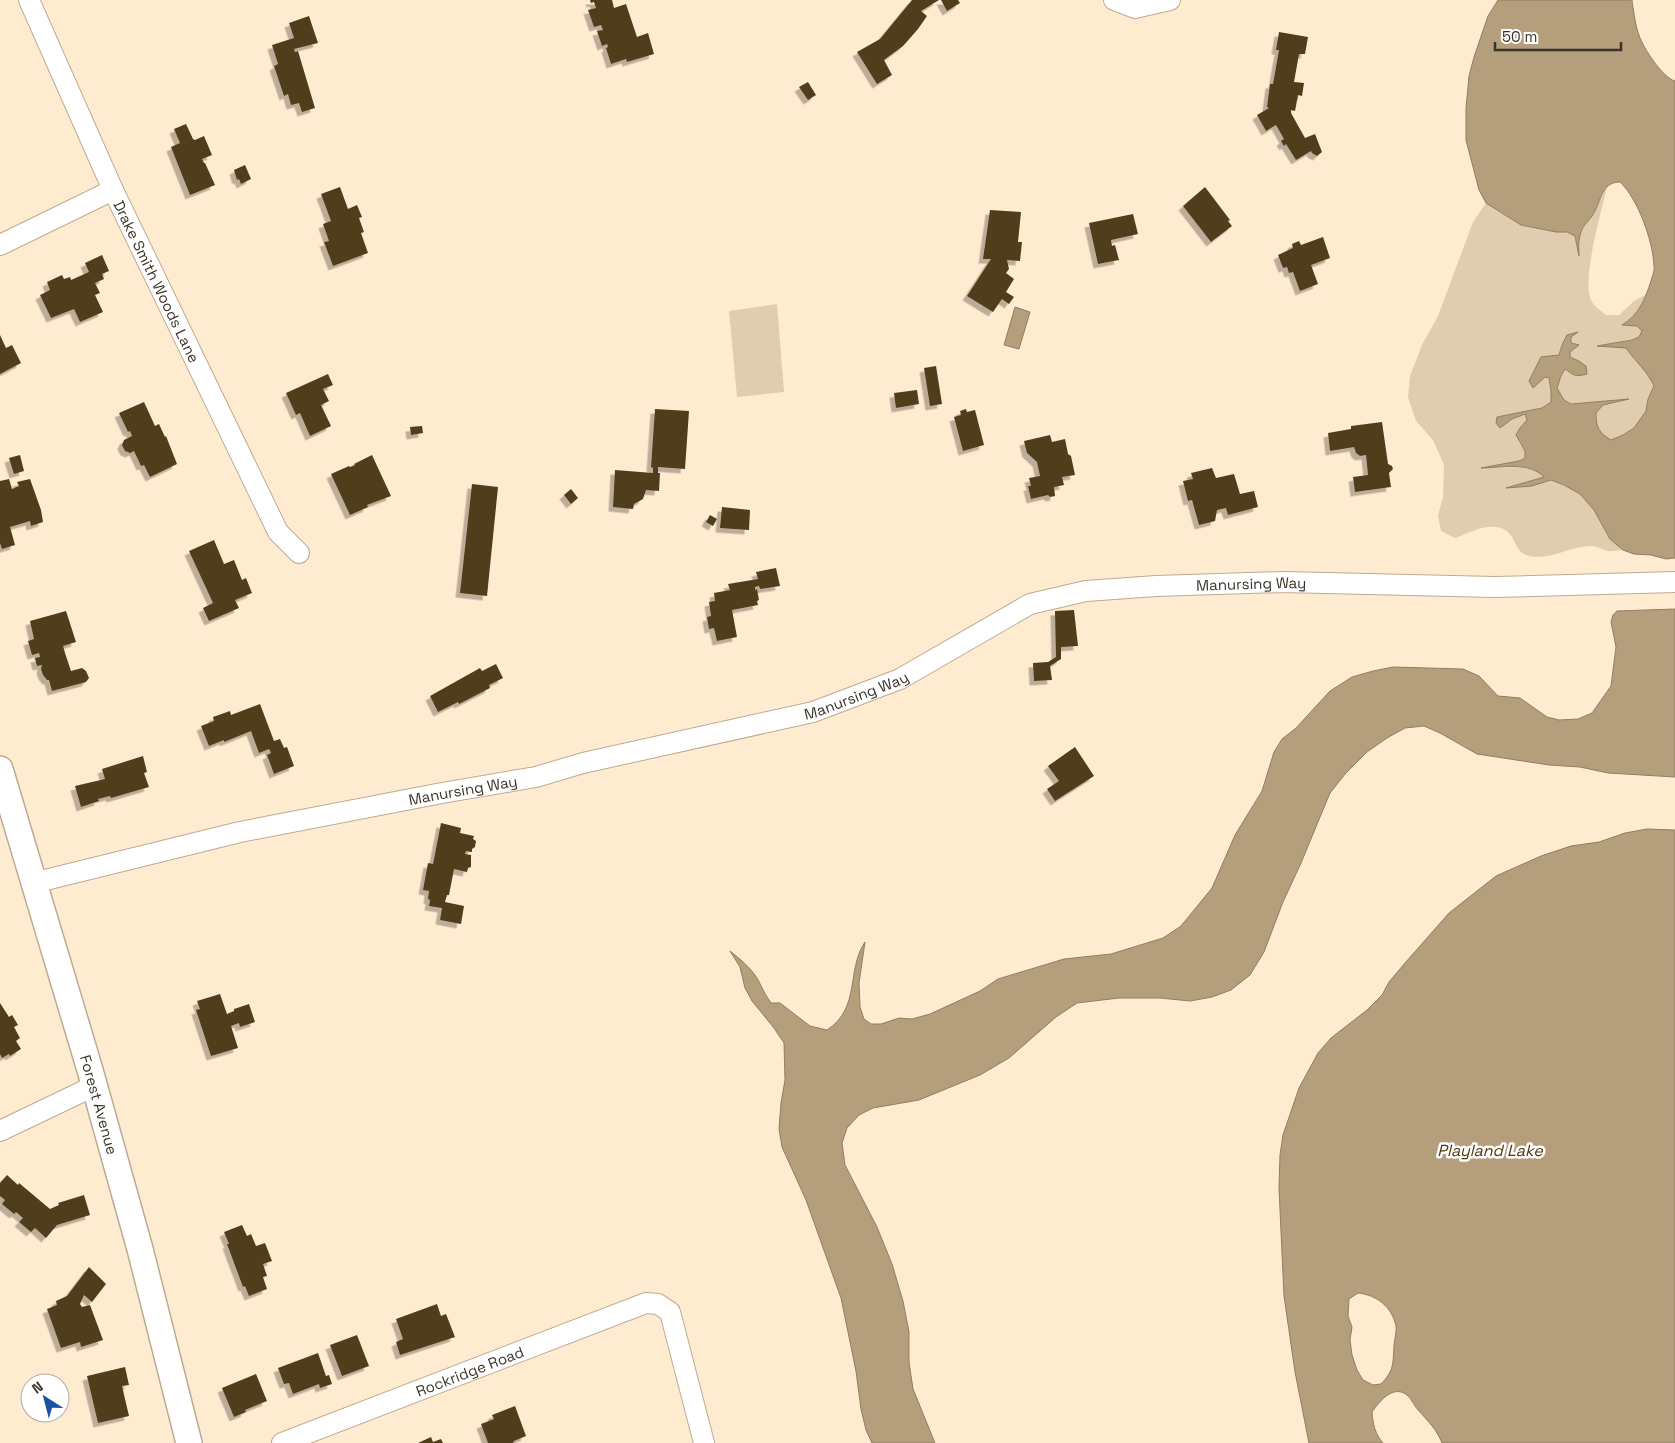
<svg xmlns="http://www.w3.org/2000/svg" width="1675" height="1443" font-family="'Space Grotesk',sans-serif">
	<defs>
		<filter id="shadow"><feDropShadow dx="-4.5" dy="4.5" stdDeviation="0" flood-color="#0004"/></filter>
	</defs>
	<rect width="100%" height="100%" fill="#ffecd0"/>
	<!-- green -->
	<g fill="#e0cdb0">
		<path d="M1607,187C1602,210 1580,284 1592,302C1595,307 1602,311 1606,315H1619L1634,301L1647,294C1641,306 1635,317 1623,324L1637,326L1642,331L1639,337L1600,346L1626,348C1635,361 1648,372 1654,386L1648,399L1646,411L1634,428L1623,435L1611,440C1598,433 1597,428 1596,413L1602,405L1625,399L1571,404L1564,400L1557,388C1562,372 1564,369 1579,361L1570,358V352L1578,345L1571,343V337L1576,332L1562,345L1559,355L1534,387L1545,377L1549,378L1551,391V402L1542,408L1497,417L1500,428L1512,419L1525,414L1528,419L1520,428L1519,442L1525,451V458L1519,461L1486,468C1509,469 1525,462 1545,477L1510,487L1532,486L1551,480L1564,485L1580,494L1594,510L1610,539L1623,550C1618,550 1613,552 1608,551C1603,550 1598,547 1593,546C1571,545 1551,561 1529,556C1510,552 1519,524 1488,527C1478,528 1466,534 1455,538L1441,531L1438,516L1443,497L1444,465L1433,440L1416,421L1408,397L1410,376L1422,345L1438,316L1473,222L1486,203L1521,225L1556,232H1567L1575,236L1579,253L1580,235L1583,226L1593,215L1598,202Z"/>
		<polygon points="777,304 784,392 737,397 729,311"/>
	</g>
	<!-- water -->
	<g fill="#b59e7b" stroke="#907e62" fill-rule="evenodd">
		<path d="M1498,0H1632C1633,8 1636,29 1639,35C1643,48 1663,78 1675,81V558L1666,559L1651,555L1634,554L1623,550L1610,539L1594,510L1580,494L1564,485L1551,480L1532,486L1506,488L1544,477C1528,461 1502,468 1481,468L1519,461L1525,458V451L1516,435L1520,428L1527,420L1525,414L1512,419L1500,428L1496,423L1497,417L1542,408L1551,402V391L1549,378L1545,377L1533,388L1529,381L1541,357L1559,355L1562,345L1567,335L1578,332L1571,337V343L1579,345L1570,352V357L1579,361L1586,366L1587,374C1575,377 1575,376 1565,369L1561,376L1557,388L1564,400L1571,404L1629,399L1603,405L1596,413C1596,427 1599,433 1611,440L1623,435L1634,428L1646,411L1648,399L1654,386C1648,372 1635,361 1626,348L1597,346L1631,340L1639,337L1642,331L1637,326L1622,325C1639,315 1645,299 1651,281C1652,276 1655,271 1654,266C1653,241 1638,199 1620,182C1600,182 1601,204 1592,216C1588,222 1583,225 1581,232C1578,240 1579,249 1579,256L1575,236L1567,232H1556L1521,225L1486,203L1479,190L1466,140V108L1469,76L1474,57L1488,16Z"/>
		<polygon points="1015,307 1030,312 1019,349 1004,345"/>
		<path d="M1675,609V777L1608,773L1580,767L1549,765L1477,754L1440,733L1424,726L1405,728L1387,738L1367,752L1346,773L1330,793L1301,863L1283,902L1264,952L1250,975L1231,990L1212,997L1190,1001L1160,998H1119L1077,1003L1056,1017L1009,1058L980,1075L919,1100L873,1108L859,1115L847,1128L842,1143L845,1165L877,1227L892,1264L903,1301L909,1332V1362L913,1389L935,1443H872L866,1430L861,1409L856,1371L841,1298L806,1200L782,1147L779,1129L781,1103L785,1080L784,1043L774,1028L752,1001L745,988L740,967L730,951C740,959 750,967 757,978C762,987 765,995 771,1003H780L810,1026L827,1030C861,1008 846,970 865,942L859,983L860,1007L864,1019L871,1024H881L899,1018L912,1019L930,1014L980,991L998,979L1064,959L1111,954L1163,938L1181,926L1212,888L1235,835L1262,791L1274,752L1282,739L1296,728L1330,691L1352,677L1373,671L1393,667L1463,669L1479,676L1498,696L1520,698L1547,717L1559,720L1578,719L1592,713L1611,686L1616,647L1611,622L1613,615L1617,611Z"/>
		<path d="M1647,829L1675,830V1443H1442C1437,1430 1428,1421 1419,1411C1414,1406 1412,1399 1407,1395C1393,1384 1379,1402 1372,1412C1373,1424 1375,1434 1383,1443H1309L1295,1372L1284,1296L1279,1188L1280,1155L1283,1135L1299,1088L1318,1053L1331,1038L1367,1010L1382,995L1389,982L1405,963L1449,913L1496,876L1541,856L1571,846L1599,842L1625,833ZM1358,1293C1377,1295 1392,1307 1396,1326C1397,1332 1394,1340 1394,1346C1393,1363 1394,1371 1381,1384L1373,1385L1363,1380L1357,1370L1352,1355L1350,1340L1352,1327L1348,1316L1349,1299Z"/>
	</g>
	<!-- building -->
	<g fill="#503d1d" filter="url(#shadow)">
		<polygon points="590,0 612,0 614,8 626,4 637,37 648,33 654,54 627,62 626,59 611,64 606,48 608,47 607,44 602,46 597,31 603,30 601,25 594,27 588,10 596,8 594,2 591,3"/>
		<polygon points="912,0 939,0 921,11 927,16 918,29 903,46 884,60 892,75 877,84 857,52 880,39"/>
		<polygon points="941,0 958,0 960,3 947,11"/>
		<polygon points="309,16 318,43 294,49 295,52 298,51 315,108 302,112 299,103 291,105 288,94 284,96 274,66 278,64 272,45 294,38 289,23"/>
		<polygon points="1279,32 1308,37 1305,54 1299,54 1294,82 1304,83 1302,96 1298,95 1295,111 1291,110 1291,113 1305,138 1315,134 1322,152 1317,156 1312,153 1311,151 1296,160 1286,144 1284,146 1281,141 1284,139 1276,125 1266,131 1257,115 1269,108 1267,107 1270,84 1273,84 1279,50 1276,50"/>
		<polygon points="808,82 816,95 808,100 799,87"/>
		<polygon points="186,124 193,139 195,140 204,136 212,155 202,159 204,163 205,163 215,185 190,195 171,147 180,143 174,129"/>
		<polygon points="245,165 251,179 241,184 239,179 237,180 234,170"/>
		<polygon points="340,187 348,209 357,205 362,217 359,218 364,232 361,233 368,253 333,266 324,242 329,241 323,224 331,221 321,194"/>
		<polygon points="1205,187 1230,220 1228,221 1232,226 1211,242 1183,206"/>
		<polygon points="990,210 1021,212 1018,242 1022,242 1020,261 1007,260 1009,269 1006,273 1014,279 1006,292 1014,297 1009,304 1002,299 993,312 967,296 991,259 983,259"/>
		<polygon points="1133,214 1138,234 1111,240 1112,246 1115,245 1119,260 1098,264 1089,223"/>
		<polygon points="1323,237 1330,258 1311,265 1318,284 1300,291 1293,272 1289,273 1287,267 1283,268 1278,255 1293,248 1292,244 1299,241 1301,245"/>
		<polygon points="102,255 109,271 102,274 104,279 95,283 100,293 95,295 103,312 80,322 74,309 51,318 40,295 50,290 47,282 62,275 64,279 70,277 71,280 89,272 85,263"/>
		<polygon points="0,335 6,348 12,345 21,363 0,374"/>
		<polygon points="936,366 942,404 930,406 924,368"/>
		<polygon points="328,374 333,385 323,389 329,401 321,405 331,426 310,436 300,413 296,415 286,393"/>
		<polygon points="917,390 919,404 896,408 894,393"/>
		<polygon points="144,402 155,426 159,424 165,437 166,436 177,464 150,477 144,465 141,466 134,451 130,453 125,451 122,445 124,440 132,436 130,431 128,432 119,413"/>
		<polygon points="655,409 689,411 685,469 658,467 658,473 660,473 659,491 646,490 643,499 634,504 633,509 613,507 615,470 653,473 653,468 651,467"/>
		<polygon points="966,409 967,412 975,410 984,445 963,451 954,417 961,415 960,411"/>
		<polygon points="1382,422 1388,464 1392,466 1393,469 1389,473 1391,487 1355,492 1353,477 1368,475 1366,455 1360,456 1356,453 1354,447 1330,451 1328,433 1351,429 1351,426"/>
		<polygon points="422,426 423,433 411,435 410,427"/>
		<polygon points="1050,435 1052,442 1065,439 1068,454 1071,456 1075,475 1062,477 1064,485 1054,487 1055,496 1050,497 1048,495 1031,499 1028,486 1031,486 1029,478 1040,476 1037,462 1027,453 1024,441"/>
		<polygon points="20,455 24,471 14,474 9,458"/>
		<polygon points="372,455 391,496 367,505 368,507 350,515 331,474 349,466 350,467 355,465 354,464"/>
		<polygon points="1212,468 1216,478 1234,474 1240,494 1254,491 1258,507 1228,515 1226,508 1217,510 1215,521 1199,525 1192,500 1188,501 1183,481 1193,479 1191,473"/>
		<polygon points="9,479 12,489 19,486 17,482 30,479 41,510 43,522 31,526 30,521 10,527 15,545 2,549 0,543 0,481"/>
		<polygon points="472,484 498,487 487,596 460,593"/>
		<polygon points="571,489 578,498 571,504 564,495"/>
		<polygon points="722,507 750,510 749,530 720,528"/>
		<polygon points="710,515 717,519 713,526 706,522"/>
		<polygon points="214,540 224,564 234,560 242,580 246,578 252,593 235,600 239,608 209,621 203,608 213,603 189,551"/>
		<polygon points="776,568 780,586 760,589 759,586 755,587 755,590 757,589 759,600 757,601 758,605 732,610 737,637 717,641 714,628 709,629 707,617 711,616 709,602 715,601 714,593 730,590 728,584 758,579 756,572"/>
		<polygon points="1074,610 1078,646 1061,647 1061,659 1050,666 1052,680 1034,681 1033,663 1048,662 1056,657 1055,611"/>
		<polygon points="66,611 76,642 63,646 65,653 71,671 82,668 86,671 89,678 86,682 52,691 49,680 47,680 43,675 41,669 42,665 37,666 35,658 40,657 39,653 32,655 28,641 34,639 30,621"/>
		<polygon points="496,664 503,678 489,685 490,688 459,704 458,702 438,712 430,696 480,668 482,671"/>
		<polygon points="260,704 274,741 280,739 284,748 287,747 294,766 274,774 267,755 271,753 269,749 259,753 251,731 224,742 224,740 209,746 201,726 214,721 213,717 230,711 231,715"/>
		<polygon points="1075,747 1094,776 1055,801 1047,789 1059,781 1048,766"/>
		<polygon points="143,756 147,772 144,773 149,787 111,798 110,796 98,799 99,801 81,807 75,786 105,779 102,769"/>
		<polygon points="441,823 461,828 460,833 474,836 473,839 476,841 475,847 472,849 472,852 466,851 465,854 471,855 471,867 468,868 467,872 454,869 449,895 447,895 445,902 464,906 461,924 440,920 442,908 429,906 430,900 428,899 429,891 423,890 428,863 433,864"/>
		<polygon points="220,994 227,1014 234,1011 234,1009 249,1004 255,1022 240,1027 239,1023 231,1026 238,1048 211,1056 196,1010 200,1009 197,1001"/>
		<polygon points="0,1003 9,1017 12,1015 18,1025 14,1027 20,1038 16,1041 21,1049 10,1056 9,1054 2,1058 0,1054"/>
		<polygon points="7,1175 18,1185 19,1183 50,1209 59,1205 58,1203 84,1195 90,1215 57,1225 46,1238 35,1228 31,1232 19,1222 23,1218 16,1212 14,1214 2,1204 5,1200 0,1196 0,1183"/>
		<polygon points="242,1225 247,1236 251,1234 256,1246 265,1243 272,1261 263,1264 267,1276 263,1277 267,1289 249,1296 245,1286 243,1287 227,1244 229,1244 224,1232"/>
		<polygon points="89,1267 106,1284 92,1302 84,1295 80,1304 82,1307 90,1305 103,1340 81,1347 80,1342 61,1348 47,1309 57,1305 56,1301 67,1296"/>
		<polygon points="437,1304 441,1316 446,1314 455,1337 400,1355 396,1342 403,1339 396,1319"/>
		<polygon points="357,1335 369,1366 342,1376 330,1345"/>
		<polygon points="318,1353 326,1376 329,1375 332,1384 320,1388 319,1384 293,1394 289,1383 284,1384 278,1368"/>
		<polygon points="125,1367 129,1385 122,1386 129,1416 98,1423 87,1376"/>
		<polygon points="256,1374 267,1401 245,1410 246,1412 234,1417 222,1388"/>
		<polygon points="515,1406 526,1436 514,1441 513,1443 488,1443 481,1424 494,1419 492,1415"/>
		<polygon points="431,1437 433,1442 441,1439 443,1443 418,1443"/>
	</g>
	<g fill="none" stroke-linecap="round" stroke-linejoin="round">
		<defs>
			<g id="minor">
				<path id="s1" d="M29,0L113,190L278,532L299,553"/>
				<polyline points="1114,0 1135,8 1170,0"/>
				<polyline points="0,245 113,190"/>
				<path id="s2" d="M33,883L240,832L442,793L536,777L583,763L813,712L900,679L1030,604L1086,591L1156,586L1283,582L1495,587L1675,582"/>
				<polyline points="0,1131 94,1086"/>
				<path id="s3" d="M282,1443L646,1303L658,1304L670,1312L704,1443"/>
			</g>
			<g id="tertiary">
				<path id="s4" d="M0,769L90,1070L140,1249L189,1443"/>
			</g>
		</defs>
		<!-- minor casing -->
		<use href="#minor" stroke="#bdab91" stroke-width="22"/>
		<!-- tertiary casing -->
		<use href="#tertiary" stroke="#bdab91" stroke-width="28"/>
		<!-- minor -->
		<use href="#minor" stroke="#fff" stroke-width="20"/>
		<!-- tertiary -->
		<use href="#tertiary" stroke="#fff" stroke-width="25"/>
	</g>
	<g text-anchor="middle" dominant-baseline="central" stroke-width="5" stroke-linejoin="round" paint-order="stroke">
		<!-- street labels -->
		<g font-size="15" fill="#3a3328" stroke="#fff">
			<text stroke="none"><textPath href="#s1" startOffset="309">Drake Smith Woods Lane</textPath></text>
			<text stroke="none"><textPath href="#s2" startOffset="1265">Manursing Way</textPath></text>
			<text stroke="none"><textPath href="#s2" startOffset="845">Manursing Way</textPath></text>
			<text stroke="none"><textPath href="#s2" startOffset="440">Manursing Way</textPath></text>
			<text stroke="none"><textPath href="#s4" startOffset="350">Forest Avenue</textPath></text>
			<text stroke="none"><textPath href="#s3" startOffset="201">Rockridge Road</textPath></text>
		</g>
		<!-- water labels -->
		<g font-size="16" font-style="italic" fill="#4f3709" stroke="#fff">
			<text x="1490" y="1150">Playland Lake</text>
		</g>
	</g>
	<!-- north arrow -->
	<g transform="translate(45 1398) rotate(324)"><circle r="24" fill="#ffffff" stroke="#b0ada9"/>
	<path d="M0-4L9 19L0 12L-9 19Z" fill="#1752a3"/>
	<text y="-8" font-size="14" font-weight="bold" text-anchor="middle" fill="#3a3328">N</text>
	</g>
	<!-- scale -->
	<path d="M1495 42v8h126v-8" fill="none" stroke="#3a3328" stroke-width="2.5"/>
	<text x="1502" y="42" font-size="15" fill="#3a3328" stroke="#ffffff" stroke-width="4" paint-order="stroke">50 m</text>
</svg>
